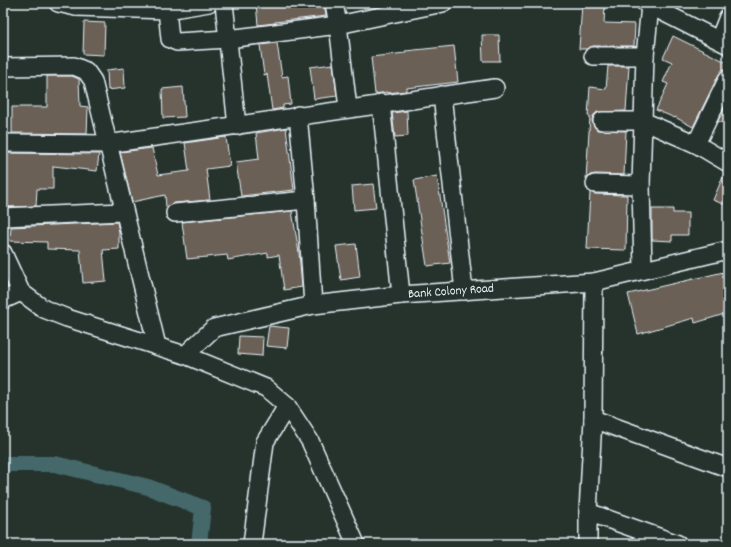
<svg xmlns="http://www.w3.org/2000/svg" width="731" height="547" font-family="Dekko,sans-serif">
	<rect width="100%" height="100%" fill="#26332d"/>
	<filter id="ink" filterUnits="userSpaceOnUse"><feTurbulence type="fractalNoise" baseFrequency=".025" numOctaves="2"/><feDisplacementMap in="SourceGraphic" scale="8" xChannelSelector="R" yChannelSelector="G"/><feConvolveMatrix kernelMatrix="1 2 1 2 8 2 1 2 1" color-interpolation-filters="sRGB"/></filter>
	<g filter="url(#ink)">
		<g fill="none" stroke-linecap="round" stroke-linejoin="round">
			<!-- canal -->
			<polyline stroke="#44686a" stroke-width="16" points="3,464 55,464 148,487 203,508 199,544"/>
		</g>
		<!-- building -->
		<g fill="#6b6056" stroke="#e8f1f8">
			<polygon points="256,3 324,3 326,16 275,22 275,23 258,25"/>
			<polygon points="582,3 605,4 604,23 635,24 634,46 593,46 586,49 579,49"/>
			<polygon points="84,22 105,23 104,55 83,54"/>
			<polygon points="482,35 499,35 500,61 483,61"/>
			<polygon points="673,36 728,63 728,68 723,70 719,74 693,127 675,117 675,118 656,110 668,84 663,82 672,62 663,58"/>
			<polygon points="277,43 282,77 288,76 291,104 283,105 283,108 272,110 267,74 264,75 260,45"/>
			<polygon points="454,46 458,82 406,88 406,91 387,93 387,92 375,94 371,57 405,53 405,51"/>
			<polygon points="333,64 337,96 314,99 310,67"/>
			<polygon points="608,66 629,66 626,111 597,112 593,116 592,121 594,126 597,130 626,131 624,175 595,174 590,175 586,179 590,116 588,116 590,87 606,89"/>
			<polygon points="124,68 125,88 108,90 107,70"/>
			<polygon points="47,76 72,76 79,79 80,106 88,107 87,134 12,133 12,107 47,107"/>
			<polygon points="183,87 185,117 163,118 162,89"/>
			<polygon points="728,101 728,125 718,121"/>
			<polygon points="407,111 408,136 395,137 392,113"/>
			<polygon points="286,128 294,190 241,196 236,162 259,159 256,133"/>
			<polygon points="226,137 230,166 206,169 210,200 174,203 166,207 165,195 132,202 120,152 152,148 158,175 189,171 185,143"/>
			<polygon points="3,153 99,154 97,171 53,166 53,189 37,189 36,206 11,207 3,206"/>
			<polygon points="725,172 728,173 728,206 713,200"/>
			<polygon points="437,176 450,263 427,266 414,180"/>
			<polygon points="373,184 376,208 354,210 352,186"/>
			<polygon points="590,192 595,194 627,195 626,250 587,249"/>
			<polygon points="652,209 673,209 673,213 688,213 688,235 672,235 672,241 652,240"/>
			<polygon points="292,211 299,253 302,287 284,290 279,255 268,257 268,253 228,260 227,255 187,259 182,222"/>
			<polygon points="117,222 119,232 119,249 103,250 106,281 83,283 80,250 47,249 47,242 10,241 11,227"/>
			<polygon points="356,244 360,277 341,280 336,246"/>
			<polygon points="728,271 728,313 695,323 694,318 638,334 628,294"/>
			<polygon points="269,326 289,328 287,348 266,346"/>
			<polygon points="239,336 263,337 262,356 238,354"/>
		</g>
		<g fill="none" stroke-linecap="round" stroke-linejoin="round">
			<defs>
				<g id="minor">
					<polyline points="58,3 76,7"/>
					<polyline points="76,3 76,7 167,10 209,3"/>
					<polyline points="224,3 237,126"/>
					<polyline points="334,3 338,25 443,3"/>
					<polyline points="645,3 728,45"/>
					<polyline points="167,10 170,39 177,42 228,39 338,25 348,108"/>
					<polyline points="719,40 728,17"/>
					<polyline points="593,56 645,56"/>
					<polyline points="3,67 74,66 86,71 93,81 157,346"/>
					<polyline points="442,95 464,291"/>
					<polyline points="381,103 401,295"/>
					<polyline points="298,115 306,200 313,305"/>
					<polyline points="602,121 643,121 696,144 728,163"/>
					<polyline points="3,143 107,144 495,88"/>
					<polyline points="696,144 728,78"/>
					<polyline points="595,184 641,185"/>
					<polyline points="175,213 306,200"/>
					<polyline points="3,217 123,212"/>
					<polyline points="3,253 21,292 44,309 67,318 185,355 266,388 287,406 310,441 356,544"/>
					<polyline points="643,270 641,185 645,56 650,5"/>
					<polyline points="3,300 21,292"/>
					<polyline points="185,355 214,328 313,305 401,295 594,282 728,250"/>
					<polyline points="593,419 728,468"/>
					<polyline points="588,512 678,544"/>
					<polyline points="252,544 265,442 287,406"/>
					<polyline points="588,544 588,512 593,419 594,282"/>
				</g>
			</defs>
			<!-- minor casing -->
			<use href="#minor" stroke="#e8f1f8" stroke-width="20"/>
			<!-- minor -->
			<use href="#minor" stroke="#26332d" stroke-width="17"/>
		</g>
	</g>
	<g text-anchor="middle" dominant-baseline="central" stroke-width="3.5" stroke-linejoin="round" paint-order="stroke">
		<!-- street labels -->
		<g font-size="13" fill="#e8f1f8" stroke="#26332d">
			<text transform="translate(451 292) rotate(-4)">Bank Colony Road</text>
		</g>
	</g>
	<!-- margin -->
	<rect width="731" height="547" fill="none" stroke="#26332d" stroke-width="16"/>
	<rect x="8" y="8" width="715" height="531" fill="none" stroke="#e8f1f8" stroke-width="1.5" filter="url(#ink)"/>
</svg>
